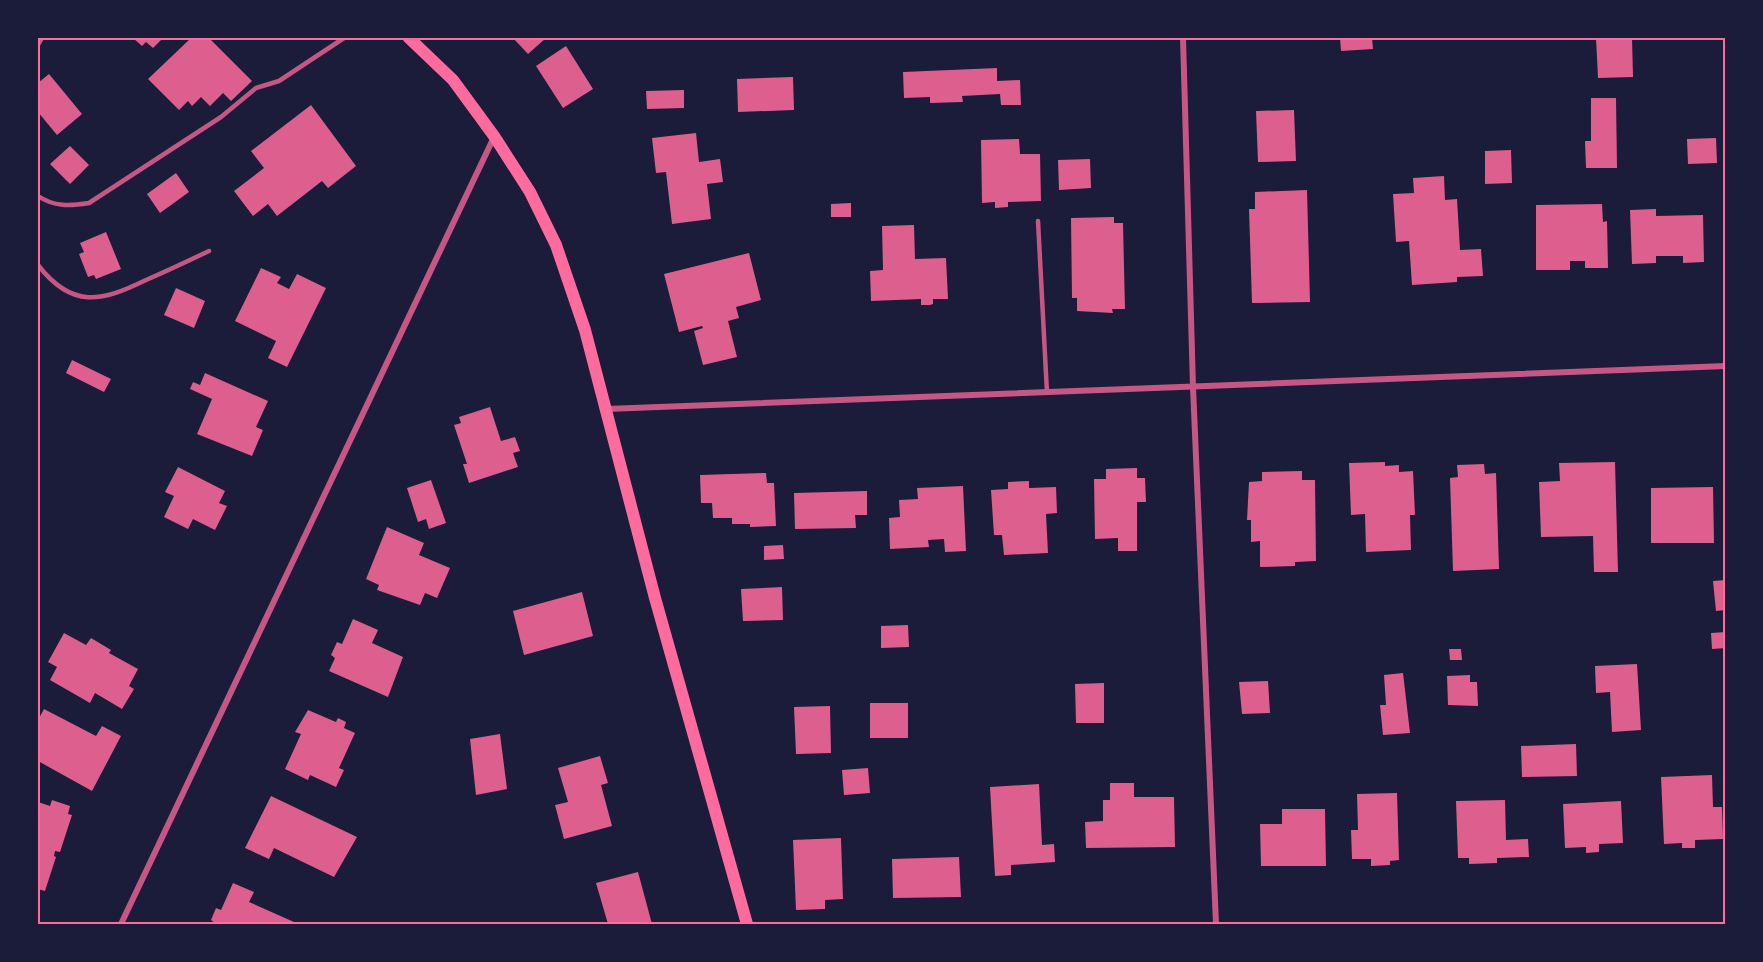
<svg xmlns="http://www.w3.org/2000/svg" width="1763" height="962" font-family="'PT Serif',serif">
	<rect width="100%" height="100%" fill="#1b1b3a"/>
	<!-- building -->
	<g fill="#dd5f8e">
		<polygon points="133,38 163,38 153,48 146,42 142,46"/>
		<polygon points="191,38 209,38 252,81 231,101 223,93 210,106 201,97 192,106 188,101 179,110 148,79"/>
		<polygon points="513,38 546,38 528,54"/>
		<polygon points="1340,38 1372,38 1373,49 1341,51"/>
		<polygon points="1596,38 1632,38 1633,77 1598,78"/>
		<polygon points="566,46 593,89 563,108 536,66"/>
		<polygon points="997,68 997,81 1020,80 1021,105 1001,105 1000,94 962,96 963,102 930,103 930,97 904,98 903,72"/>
		<polygon points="49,74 82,114 57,135 38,112 38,83"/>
		<polygon points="793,77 794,110 738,112 737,79"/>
		<polygon points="684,90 684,108 647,109 646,91"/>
		<polygon points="1591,98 1616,98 1617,168 1586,168 1585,141 1591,141"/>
		<polygon points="311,105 356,166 328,188 322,181 277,216 268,204 253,216 234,191 264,168 251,151"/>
		<polygon points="1294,110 1296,161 1258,162 1256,111"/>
		<polygon points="696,133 699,162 720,159 723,182 707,184 711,219 672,224 666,172 656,173 652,138"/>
		<polygon points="1716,138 1717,163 1688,164 1687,139"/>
		<polygon points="1019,139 1020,154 1040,154 1041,201 1008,202 1008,207 995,208 995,202 982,203 981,140"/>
		<polygon points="70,146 89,165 70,184 50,164"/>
		<polygon points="1511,150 1512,183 1485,184 1485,151"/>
		<polygon points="1090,159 1091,188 1059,190 1058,160"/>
		<polygon points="176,173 189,192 160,213 147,194"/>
		<polygon points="1444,176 1445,200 1457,199 1460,250 1481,249 1483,276 1457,277 1457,282 1412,285 1409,241 1396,242 1393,194 1414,193 1413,178"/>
		<polygon points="1307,190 1310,302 1252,303 1249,209 1255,209 1255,192"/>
		<polygon points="851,203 851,217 831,217 831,204"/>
		<polygon points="1602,204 1603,222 1607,221 1608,268 1585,268 1585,261 1570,261 1570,270 1536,270 1536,205"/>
		<polygon points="1656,209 1656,216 1703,215 1704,262 1683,263 1683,256 1656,256 1656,263 1632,264 1630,210"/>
		<polygon points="1114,217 1114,223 1123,223 1125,309 1112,309 1113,313 1077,311 1077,298 1072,298 1071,218"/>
		<polygon points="914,225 915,259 946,258 948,299 933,299 933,304 930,305 921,305 921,299 871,301 870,271 883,270 882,226"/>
		<polygon points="106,232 121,269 96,279 94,275 88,277 79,254 84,252 80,243"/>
		<polygon points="749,253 761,300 736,307 739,318 728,321 737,357 703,365 694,331 703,328 702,326 679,332 664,274"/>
		<polygon points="261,268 281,277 277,283 289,289 297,274 326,288 287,367 268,358 276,341 235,321"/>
		<polygon points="176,288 205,301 194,328 164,315"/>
		<polygon points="72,360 111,379 104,392 66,373"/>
		<polygon points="205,373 268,401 256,427 263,430 252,456 197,434 212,399 190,389 193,382 200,385"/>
		<polygon points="490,407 501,441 515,437 520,451 513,453 518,467 469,483 463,464 467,464 454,425 461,423 459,417"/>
		<polygon points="1385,462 1385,466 1399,465 1399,472 1413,471 1415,515 1410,515 1411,550 1366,552 1365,514 1351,515 1349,463"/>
		<polygon points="1615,462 1618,572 1594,572 1593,536 1541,537 1539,482 1560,481 1559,463"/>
		<polygon points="1484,464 1485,474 1496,473 1499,569 1453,571 1450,478 1458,477 1457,465"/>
		<polygon points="178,467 225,491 219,503 227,506 215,530 193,519 188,529 164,517 174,496 165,492"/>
		<polygon points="1137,468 1137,478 1145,478 1146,502 1137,502 1137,551 1118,551 1118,538 1095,539 1094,479 1106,479 1106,469"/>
		<polygon points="1302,471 1302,480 1315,480 1316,561 1295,562 1295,566 1260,567 1260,541 1251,542 1251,520 1247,520 1249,482 1262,481 1262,472"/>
		<polygon points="766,473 767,483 774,483 776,526 750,527 750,524 732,524 732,518 713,518 712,503 701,503 700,475"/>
		<polygon points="431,480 446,523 429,529 426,519 418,522 407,488"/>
		<polygon points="1029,481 1029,488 1056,487 1057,513 1046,514 1048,553 1004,555 1002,535 994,535 991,490 1008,489 1008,482"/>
		<polygon points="963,486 966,551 945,552 944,539 928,540 929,547 890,549 889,518 900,517 899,500 918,499 917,488"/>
		<polygon points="1713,487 1714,543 1651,543 1651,488"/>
		<polygon points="867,491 867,515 855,515 856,528 795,529 794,493"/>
		<polygon points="387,527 424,543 419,555 450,568 437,598 425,593 420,605 377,590 379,585 366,579"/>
		<polygon points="783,545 784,559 764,560 764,546"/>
		<polygon points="1726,580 1726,610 1716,611 1713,581"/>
		<polygon points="782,587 783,620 743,621 741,589"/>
		<polygon points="582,592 593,636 524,655 513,611"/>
		<polygon points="353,619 378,630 372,643 403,657 388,697 329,671 335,658 331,655 337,642 342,644"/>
		<polygon points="908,625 909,647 881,648 881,626"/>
		<polygon points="1726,632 1726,648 1712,649 1711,633"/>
		<polygon points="64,633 86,645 91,638 111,650 109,653 138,669 129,686 134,689 122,709 95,693 90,703 50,680 57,667 48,662"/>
		<polygon points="1449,649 1461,649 1462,660 1450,660"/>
		<polygon points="1637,664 1641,730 1612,732 1610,692 1596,693 1595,666"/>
		<polygon points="1403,673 1410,733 1383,735 1380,705 1386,705 1384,675"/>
		<polygon points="1470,675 1470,682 1477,682 1478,706 1448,705 1447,676"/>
		<polygon points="1268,681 1270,713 1242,714 1239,682"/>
		<polygon points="1104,683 1104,723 1076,723 1075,684"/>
		<rect x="870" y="703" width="38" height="35"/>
		<polygon points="830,706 831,753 796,754 794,707"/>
		<polygon points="44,709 96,736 102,726 121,736 92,791 38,761 38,720"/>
		<polygon points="308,710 336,722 338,718 346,722 344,728 355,733 339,768 344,770 336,787 310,775 308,780 285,769 301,734 295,732"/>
		<polygon points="500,734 507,789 476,795 470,739"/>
		<polygon points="1576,744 1577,776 1522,777 1521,746"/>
		<polygon points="600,756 608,783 601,785 612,826 564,839 555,805 568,802 558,768"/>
		<polygon points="868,768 870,793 844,795 842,770"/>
		<polygon points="1712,775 1713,807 1722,807 1723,839 1695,840 1695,848 1682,848 1682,843 1664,844 1661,777"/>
		<polygon points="1110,783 1134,783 1134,797 1174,797 1175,847 1086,848 1085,822 1103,821 1103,800 1110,800"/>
		<polygon points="1039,784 1042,845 1054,844 1055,862 1011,865 1011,875 995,876 990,787"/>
		<polygon points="1397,793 1399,860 1390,861 1390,865 1371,866 1371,859 1352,859 1351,830 1358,830 1357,794"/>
		<polygon points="271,796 357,837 334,877 274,848 269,859 245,848"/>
		<polygon points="52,800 70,806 68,814 72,815 60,852 55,851 54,856 56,857 45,891 38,889 38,802 50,806"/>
		<polygon points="1505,800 1506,840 1528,839 1529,857 1497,858 1497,863 1469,864 1469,858 1458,858 1456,801"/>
		<polygon points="1621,801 1623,843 1599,844 1599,852 1586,853 1586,847 1565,848 1563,804"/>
		<polygon points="1282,809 1325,809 1326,866 1261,866 1260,824 1282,824"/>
		<polygon points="841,838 843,899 825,900 825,909 796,910 793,840"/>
		<polygon points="959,857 961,897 893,898 892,859"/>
		<polygon points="638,872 652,924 608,924 596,883"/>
		<polygon points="233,883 254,892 249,902 294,922 293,924 216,924 211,920 216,908 221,910"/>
	</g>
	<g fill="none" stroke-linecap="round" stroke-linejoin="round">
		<!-- service -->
		<g stroke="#c65784" stroke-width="4.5">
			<polyline points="38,45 42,38"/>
			<path d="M38,196C54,207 70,206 89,203L221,117L256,88L279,81L344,38"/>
			<polyline points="1038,221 1047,393"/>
			<path d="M38,265C72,309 101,302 146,280C167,271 188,261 209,251"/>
		</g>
		<!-- minor -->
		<g stroke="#c65784" stroke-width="6">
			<polyline points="1183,38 1193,387 1216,924"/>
			<polyline points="606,409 1726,366"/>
			<polyline points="121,924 494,137"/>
		</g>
		<!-- secondary -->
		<polyline stroke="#ff6b9d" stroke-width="12" points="409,38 453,80 494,136 530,192 556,245 585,330 655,598 747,924"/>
	</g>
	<!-- border -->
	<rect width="1763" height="962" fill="none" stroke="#1b1b3a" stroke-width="78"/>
	<rect x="39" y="39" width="1685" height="884" fill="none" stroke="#ff6b9d" stroke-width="2"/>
</svg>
